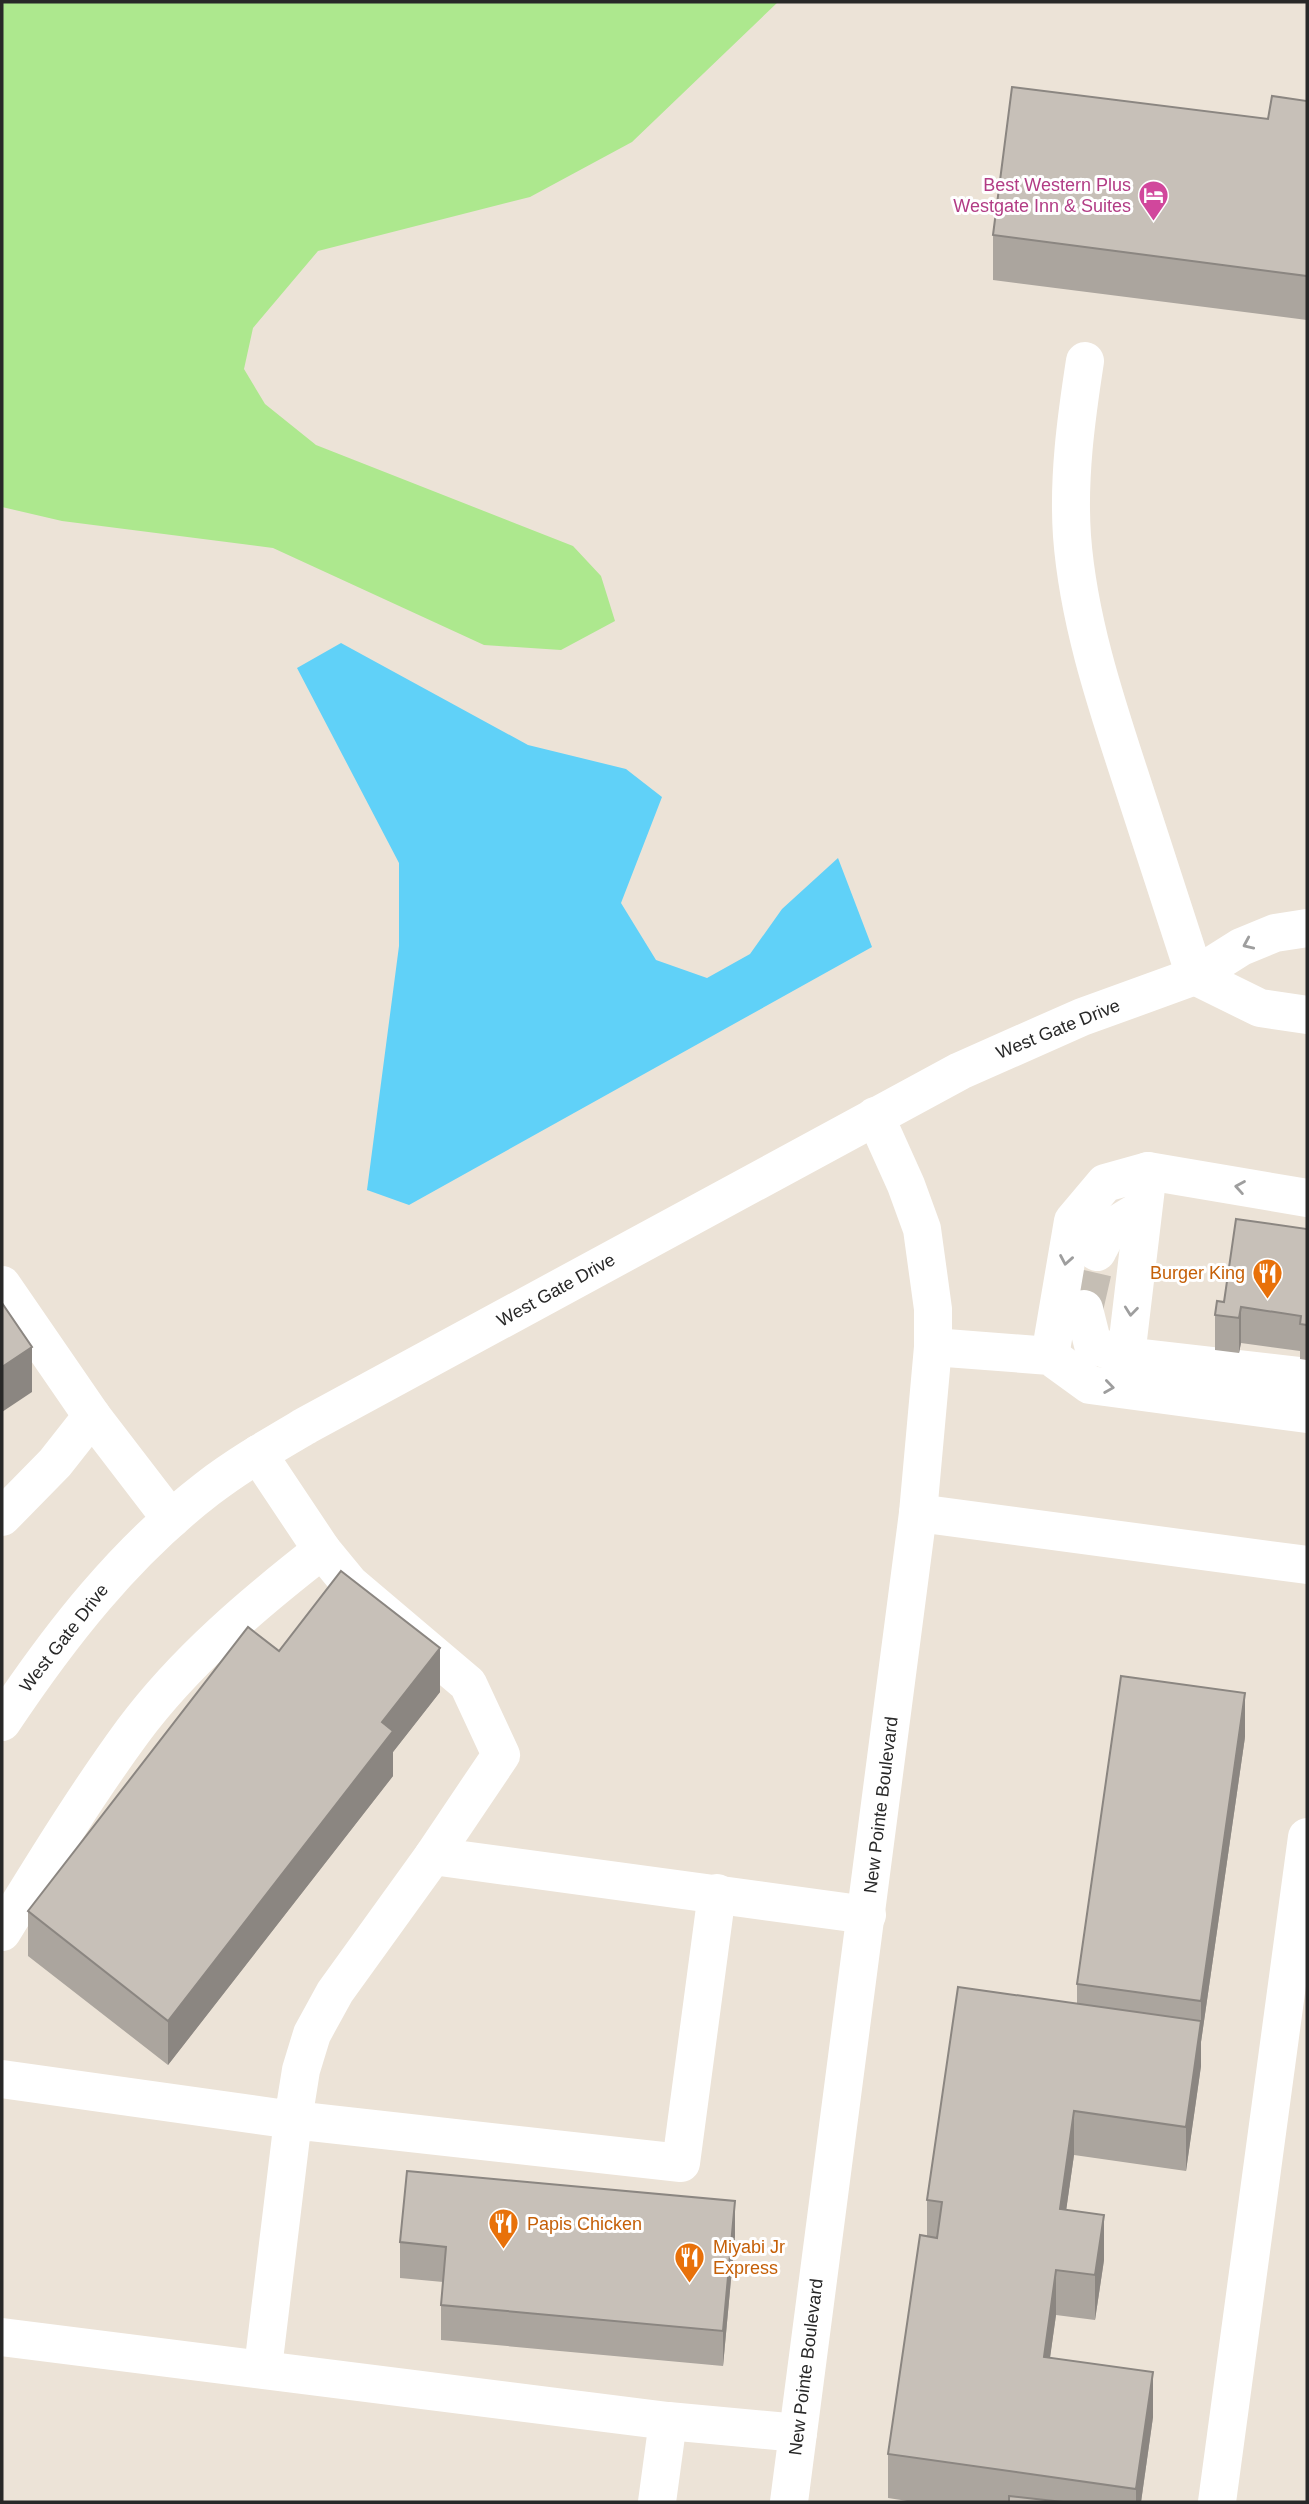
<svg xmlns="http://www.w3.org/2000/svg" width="1309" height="2504" font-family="Arial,sans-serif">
	<rect width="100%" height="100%" fill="#ece3d7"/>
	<!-- green -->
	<polygon fill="#ade88e" points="2,2 778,2 632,142 530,197 318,251 253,328 244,369 265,404 316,445 573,546 601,576 615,621 561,650 484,645 273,548 62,521 2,507"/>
	<!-- water -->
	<polygon fill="#60d1f8" points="341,643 528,745 626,769 662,797 621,903 656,960 707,978 750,954 782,909 838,858 872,947 409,1205 367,1190 399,946 399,863 297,668"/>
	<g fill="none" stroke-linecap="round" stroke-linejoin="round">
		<!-- minor-tunnel -->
		<polyline stroke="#c5beb4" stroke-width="38" stroke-dasharray="38 19" stroke-linecap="butt" points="1084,1309 1097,1252"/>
		<!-- minor -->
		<g stroke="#fff" stroke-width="38">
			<path d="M1085,361C1076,419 1068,478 1072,536C1078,617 1104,697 1129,773C1151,841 1173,908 1195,976"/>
			<polyline points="1195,976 1260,1008 1307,1015"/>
			<polyline points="1148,1171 1126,1356 1307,1377"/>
			<polyline points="1097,1252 1109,1229 1142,1209"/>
			<polyline points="2,1285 92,1416 171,1519"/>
			<polyline points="1084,1309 1093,1345 1126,1356"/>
			<polyline points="933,1347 1050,1356 1090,1385 1307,1414"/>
			<polyline points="1050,1356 1073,1221 1105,1183 1148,1171 1307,1198"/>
			<polyline points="258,1454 322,1550 350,1584 468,1684 501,1755 433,1856 867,1915"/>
			<polyline points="918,1513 1307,1565"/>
			<polyline points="2,1517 55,1463 92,1416"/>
			<path d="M2,1722C60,1635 124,1553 207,1489C238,1465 273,1445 307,1425L960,1071L1082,1017L1195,976L1241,947L1275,933L1307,928"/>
			<path d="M2,1932C44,1864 86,1795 133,1731C185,1661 254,1603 322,1550"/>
			<polyline points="2,2079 293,2120 301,2070 312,2034 335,1992 433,1856"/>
			<polyline points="2,2337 668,2421 798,2433"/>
			<polyline points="263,2368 293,2120 681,2163 717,1893"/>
			<polyline points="657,2502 668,2421"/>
			<polyline points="789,2502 918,1513 933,1347 933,1309 922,1229 906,1185 875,1116"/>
			<polyline points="1217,2502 1307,1837"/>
		</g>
	</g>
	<!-- wall -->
	<g fill="#aba59e">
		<polygon points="1307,101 1307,320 993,280 993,235 1268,119"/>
		<polygon points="1307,1229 1307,1360 1300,1359 1300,1351 1241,1343 1239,1353 1215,1350 1215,1315 1224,1302"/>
		<polygon points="279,1651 440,1692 393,1752 393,1776 168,2065 28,1956 28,1911"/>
		<polygon points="1245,1737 1201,2042 1201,2066 1186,2171 1074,2155 1066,2210 1104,2260 1095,2320 1056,2315 1050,2357 1153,2417 1141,2502 914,2502 888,2498 888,2454 927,2236 927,2200 1077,2004 1077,1984"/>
		<polygon points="735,2236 723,2366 441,2340 441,2305 443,2282 400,2278 400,2242"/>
	</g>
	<!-- shaded-wall -->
	<g fill="#8b8681">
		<polygon points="1241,1307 1241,1343 1239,1353 1239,1318"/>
		<polygon points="32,1347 32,1392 2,1412 2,1367"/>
		<polygon points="440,1648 440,1692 393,1752 393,1776 168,2065 168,2021 382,1722"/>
		<polygon points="1245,1693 1245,1737 1201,2042 1201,2066 1186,2171 1186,2127 1201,2025 1201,2001"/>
		<polygon points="1074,2111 1074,2155 1060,2254 1060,2209"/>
		<polygon points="735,2201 735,2236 723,2366 723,2331"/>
		<polygon points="1104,2215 1104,2260 1095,2320 1095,2275"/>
		<polygon points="1056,2270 1056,2315 1044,2401 1044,2357"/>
		<polygon points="1153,2372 1153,2417 1141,2502 1136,2502 1136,2489"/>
	</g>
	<!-- building -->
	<g fill="#c7c0b8" stroke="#8b8681" stroke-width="2">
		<polygon points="1012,87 1268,119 1272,96 1307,101 1307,276 993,235"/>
		<polygon points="1236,1219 1307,1229 1307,1325 1300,1324 1301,1316 1241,1307 1239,1318 1215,1315 1217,1301 1224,1302"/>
		<polygon points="2,1303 32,1347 2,1367"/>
		<polygon points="341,1571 440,1648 382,1722 393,1731 168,2021 28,1911 248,1627 279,1651"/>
		<polygon points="1121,1676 1245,1693 1201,2001 1077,1984"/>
		<polygon points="958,1987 1201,2021 1186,2127 1074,2111 1060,2209 1104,2215 1095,2275 1056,2270 1044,2357 1153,2372 1136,2489 888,2454 920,2235 937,2238 942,2202 927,2200"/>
		<polygon points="407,2171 735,2201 723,2331 441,2305 446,2247 400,2242"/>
		<polygon points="1009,2496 1063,2502 1009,2502"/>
	</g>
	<!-- one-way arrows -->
	<defs><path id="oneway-chevron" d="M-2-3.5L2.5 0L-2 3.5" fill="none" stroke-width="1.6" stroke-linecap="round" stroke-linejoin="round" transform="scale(1.75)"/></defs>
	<g stroke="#9e9e9e">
		<use href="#oneway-chevron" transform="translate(1248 944) rotate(156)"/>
		<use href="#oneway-chevron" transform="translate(1240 1187) rotate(-170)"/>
		<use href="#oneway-chevron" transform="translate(1066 1260) rotate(100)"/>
		<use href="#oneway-chevron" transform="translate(1131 1311) rotate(96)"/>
		<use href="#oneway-chevron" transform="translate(1109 1387) rotate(8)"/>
	</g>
	<!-- icons -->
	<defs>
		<symbol id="hotel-pin" viewBox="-11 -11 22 30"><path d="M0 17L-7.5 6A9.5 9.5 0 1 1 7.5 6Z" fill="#d1479c" stroke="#fff"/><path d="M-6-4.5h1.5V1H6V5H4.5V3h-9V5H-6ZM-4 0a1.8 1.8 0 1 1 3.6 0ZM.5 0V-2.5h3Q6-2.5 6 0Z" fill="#fff"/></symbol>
		<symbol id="restaurant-pin" viewBox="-11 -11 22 30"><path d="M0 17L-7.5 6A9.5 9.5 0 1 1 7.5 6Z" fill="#e8710a" stroke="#fff"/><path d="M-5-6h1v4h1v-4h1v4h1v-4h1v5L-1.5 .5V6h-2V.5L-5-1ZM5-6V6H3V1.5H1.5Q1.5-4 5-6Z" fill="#fff"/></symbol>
	</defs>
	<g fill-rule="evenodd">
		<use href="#hotel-pin" x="1136" y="178" width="35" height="47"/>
		<use href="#restaurant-pin" x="1250" y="1256" width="35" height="47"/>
		<use href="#restaurant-pin" x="486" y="2206" width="35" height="47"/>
		<use href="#restaurant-pin" x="672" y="2240" width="35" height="47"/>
	</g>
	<g text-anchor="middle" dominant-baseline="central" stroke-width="6" stroke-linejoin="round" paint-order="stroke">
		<!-- hotel labels -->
		<g font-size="18" fill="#b23c85" stroke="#fff" text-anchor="end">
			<text x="1131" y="185">Best Western Plus<tspan x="1131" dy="21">Westgate Inn &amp; Suites</tspan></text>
		</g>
		<!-- street labels -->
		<g font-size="18" fill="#282828" stroke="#fff">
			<text transform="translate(1058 1029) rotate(-22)">West Gate Drive</text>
			<text transform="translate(556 1290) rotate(-29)">West Gate Drive</text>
			<text transform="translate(64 1638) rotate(-52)">West Gate Drive</text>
			<text transform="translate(881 1805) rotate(-83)">New Pointe Boulevard</text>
			<text transform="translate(806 2367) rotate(-83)">New Pointe Boulevard</text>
		</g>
		<!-- food labels -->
		<g font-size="18" fill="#c56008" stroke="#fff" text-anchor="start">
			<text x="1245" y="1273" text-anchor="end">Burger King</text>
			<text x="527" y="2224">Papis Chicken</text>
			<text x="713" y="2247">Miyabi Jr<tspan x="713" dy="21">Express</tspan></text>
		</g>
	</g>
	<!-- border -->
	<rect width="1309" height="2504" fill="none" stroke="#282828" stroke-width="7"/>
</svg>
